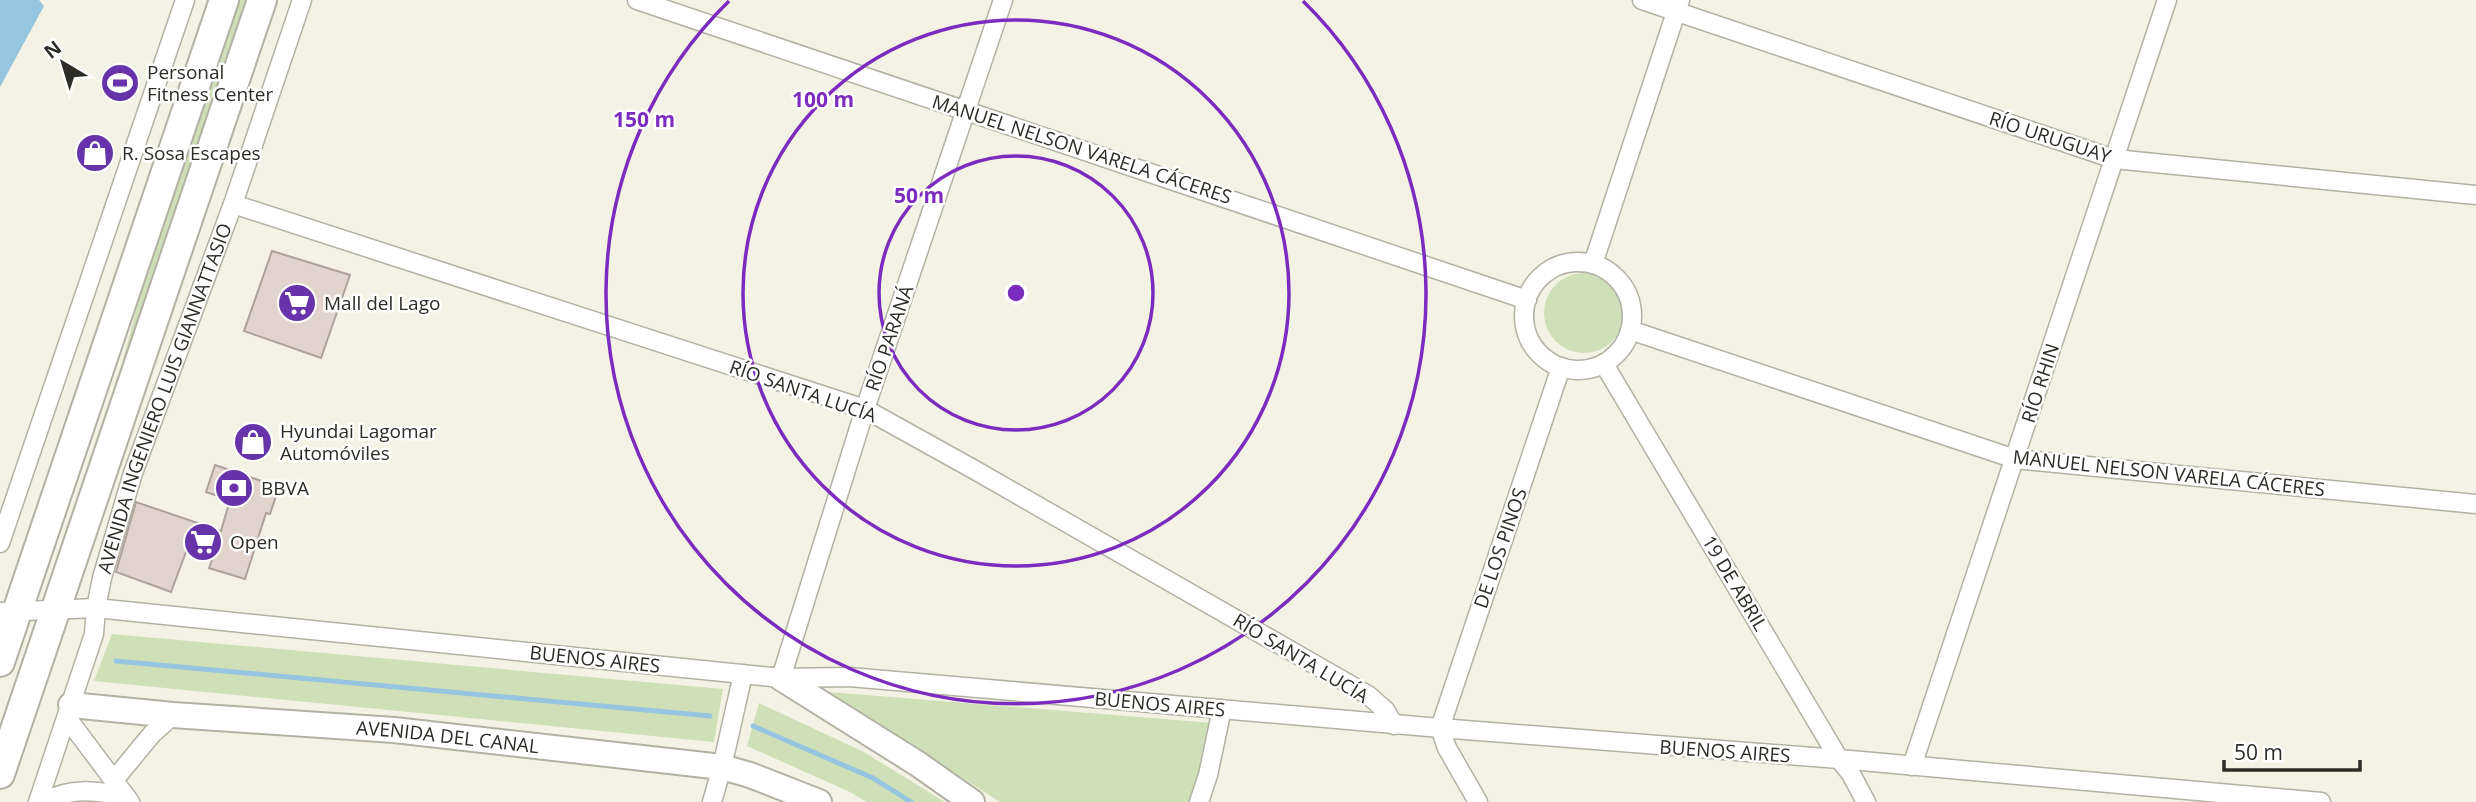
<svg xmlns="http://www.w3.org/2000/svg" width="2476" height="802" font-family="'Open Sans',sans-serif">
	<rect width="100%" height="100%" fill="#f4f2e4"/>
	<!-- green -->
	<g fill="#cfe0b8">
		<polygon points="232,0 249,0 62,557 57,556 122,363 171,182"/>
		<circle cx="1584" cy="313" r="40"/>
		<polygon points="112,634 723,689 714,742 94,681"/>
		<polygon points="829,692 1213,723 1194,802 1000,802"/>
		<polygon points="759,703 864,752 945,802 867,802 850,792 747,746"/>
	</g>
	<!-- water -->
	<polygon fill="#96c5e0" points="0,0 39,0 44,6 0,87"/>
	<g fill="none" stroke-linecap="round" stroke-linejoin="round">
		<!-- stream -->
		<g stroke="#96c5e0" stroke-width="5">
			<polyline points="116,661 710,716"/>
			<polyline points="753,726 873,778 911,802"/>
		</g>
	</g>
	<!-- building -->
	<g fill="#e2d4cd" stroke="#aea19b" stroke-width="2">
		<polygon points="272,251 350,275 321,358 244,331"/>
		<polygon points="215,465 279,487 270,514 266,513 245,579 209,568 212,560 186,552 171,592 116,572 136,502 221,531 230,500 206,492"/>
	</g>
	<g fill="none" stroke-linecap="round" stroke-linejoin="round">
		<defs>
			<g id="street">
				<polyline points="637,0 1527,300"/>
				<polyline points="1642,0 2114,159 2476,195"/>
				<polyline points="233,204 865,409 973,469 1368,695 1385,710 1394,725"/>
				<circle cx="1578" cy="316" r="54"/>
				<polyline points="1593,264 1680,0"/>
				<polyline points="1630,330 2015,459 2476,504"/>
				<polyline points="1604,364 1839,759 1851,774 1866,802"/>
				<polyline points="0,543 185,0"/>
				<polyline points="0,612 96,608 781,678 849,677 1440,728 1839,759 2321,802"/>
				<polyline points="781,678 865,409 1003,0"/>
				<polyline points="67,718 130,802"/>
				<polyline points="1912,766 2167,0"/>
				<polyline points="114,780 152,734 173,715"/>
				<path id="s1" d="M38,802L94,634L96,608L102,578L133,473L233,204L302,0"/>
				<path d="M44,802C70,787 98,790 126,797"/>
				<polyline points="712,802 722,767 743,674"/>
				<polyline points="1199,802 1208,775 1222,709"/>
				<polyline points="1478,802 1447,748 1440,728 1561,367"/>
			</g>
			<g id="secondary">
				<polyline points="781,678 918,764 972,802"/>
				<path id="s2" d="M71,705L173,715L394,730L722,767L750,775L819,802"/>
			</g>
			<g id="primary">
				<polyline points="0,662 224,0"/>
				<polyline points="0,774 262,0"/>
			</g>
		</defs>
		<!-- street casing -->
		<use href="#street" stroke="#b3b1a4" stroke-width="21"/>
		<!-- secondary casing -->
		<use href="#secondary" stroke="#b3b1a4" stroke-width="28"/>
		<!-- primary casing -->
		<use href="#primary" stroke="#b3b1a4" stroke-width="32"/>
		<!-- street -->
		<use href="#street" stroke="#fff" stroke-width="18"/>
		<!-- secondary -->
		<use href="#secondary" stroke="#fff" stroke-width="24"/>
		<!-- primary -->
		<use href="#primary" stroke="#fff" stroke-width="28"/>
	</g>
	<!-- distance rings -->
	<g fill="none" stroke="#7b2cbf" stroke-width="3.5">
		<circle cx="1016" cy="293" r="137"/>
		<circle cx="1016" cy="293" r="273"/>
		<path d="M1303 1A410 410 0 1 1 729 1"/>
	</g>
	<!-- icons -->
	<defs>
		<symbol id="stadium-disc" viewBox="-11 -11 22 22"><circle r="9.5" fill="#63a" stroke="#fff"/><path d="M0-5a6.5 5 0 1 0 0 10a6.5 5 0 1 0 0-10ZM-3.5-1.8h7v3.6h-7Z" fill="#fff"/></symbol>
		<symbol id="shop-disc" viewBox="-11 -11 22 22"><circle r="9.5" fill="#63a" stroke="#fff"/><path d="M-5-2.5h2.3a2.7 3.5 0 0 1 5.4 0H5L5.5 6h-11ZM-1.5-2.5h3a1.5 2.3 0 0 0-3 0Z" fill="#fff"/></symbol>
		<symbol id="supermarket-disc" viewBox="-11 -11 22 22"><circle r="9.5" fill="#63a" stroke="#fff"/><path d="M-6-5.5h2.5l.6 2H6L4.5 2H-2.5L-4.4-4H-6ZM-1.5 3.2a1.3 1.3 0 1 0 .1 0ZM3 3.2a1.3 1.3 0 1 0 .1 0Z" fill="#fff"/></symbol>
		<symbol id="bank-disc" viewBox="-11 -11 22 22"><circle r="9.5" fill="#63a" stroke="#fff"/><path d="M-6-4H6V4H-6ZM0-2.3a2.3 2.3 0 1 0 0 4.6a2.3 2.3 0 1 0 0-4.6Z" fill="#fff"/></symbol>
	</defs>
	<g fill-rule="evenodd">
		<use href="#stadium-disc" x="98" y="61" width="44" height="44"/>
		<use href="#shop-disc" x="73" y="131" width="44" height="44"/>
		<use href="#supermarket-disc" x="275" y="281" width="44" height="44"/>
		<use href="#shop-disc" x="231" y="420" width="44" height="44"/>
		<use href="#bank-disc" x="212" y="466" width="44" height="44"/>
		<use href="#supermarket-disc" x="181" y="520" width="44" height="44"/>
	</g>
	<g text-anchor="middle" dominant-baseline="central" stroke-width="5" stroke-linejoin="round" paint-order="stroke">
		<!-- poi labels -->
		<g font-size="19" fill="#2d2c27" stroke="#fff" text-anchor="start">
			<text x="147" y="72">Personal<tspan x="147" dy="22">Fitness Center</tspan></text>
			<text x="122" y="153">R. Sosa Escapes</text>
			<text x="324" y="303">Mall del Lago</text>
			<text x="280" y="431">Hyundai Lagomar<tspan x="280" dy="22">Automóviles</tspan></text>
			<text x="261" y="488">BBVA</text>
			<text x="230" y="542">Open</text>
		</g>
		<!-- street labels -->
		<g font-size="19" fill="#2d2c27" stroke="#fff">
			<text transform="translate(2050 137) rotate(18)">RÍO URUGUAY</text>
			<text transform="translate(1082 149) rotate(18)">MANUEL NELSON VARELA CÁCERES</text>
			<text transform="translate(889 338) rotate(-71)">RÍO PARANÁ</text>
			<text transform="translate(2040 383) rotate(-72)">RÍO RHIN</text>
			<text transform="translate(803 391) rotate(19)">RÍO SANTA LUCÍA</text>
			<text stroke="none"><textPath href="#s1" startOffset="424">AVENIDA INGENIERO LUIS GIANNATTASIO</textPath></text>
			<text transform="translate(2169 473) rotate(6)">MANUEL NELSON VARELA CÁCERES</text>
			<text transform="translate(1500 548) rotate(-71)">DE LOS PINOS</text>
			<text transform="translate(1735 583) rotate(59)">19 DE ABRIL</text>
			<text transform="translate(1301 658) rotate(31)">RÍO SANTA LUCÍA</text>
			<text transform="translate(595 659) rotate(6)">BUENOS AIRES</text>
			<text transform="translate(1160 704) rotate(5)">BUENOS AIRES</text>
			<text stroke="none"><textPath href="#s2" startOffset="378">AVENIDA DEL CANAL</textPath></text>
			<text transform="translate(1725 751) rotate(4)">BUENOS AIRES</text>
		</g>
	</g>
	<circle cx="1016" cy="293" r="10" fill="#7b2cbf" stroke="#fff" stroke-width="3.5"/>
	<g font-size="21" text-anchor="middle" font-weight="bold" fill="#7b2cbf" stroke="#fff" stroke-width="5" stroke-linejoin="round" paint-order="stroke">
		<text x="823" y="107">100 m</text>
		<text x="644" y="127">150 m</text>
		<text x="919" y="203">50 m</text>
	</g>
	<!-- north arrow -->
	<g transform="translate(63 63) rotate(322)" stroke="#ffffff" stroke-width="5" paint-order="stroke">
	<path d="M0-5L12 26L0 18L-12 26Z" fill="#2d2c27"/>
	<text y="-10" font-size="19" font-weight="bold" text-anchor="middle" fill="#2d2c27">N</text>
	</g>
	<!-- scale -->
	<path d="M2224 760v10h136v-10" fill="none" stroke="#2d2c27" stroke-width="3.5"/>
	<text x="2234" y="760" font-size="21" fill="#2d2c27" stroke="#ffffff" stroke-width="5" paint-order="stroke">50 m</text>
</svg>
